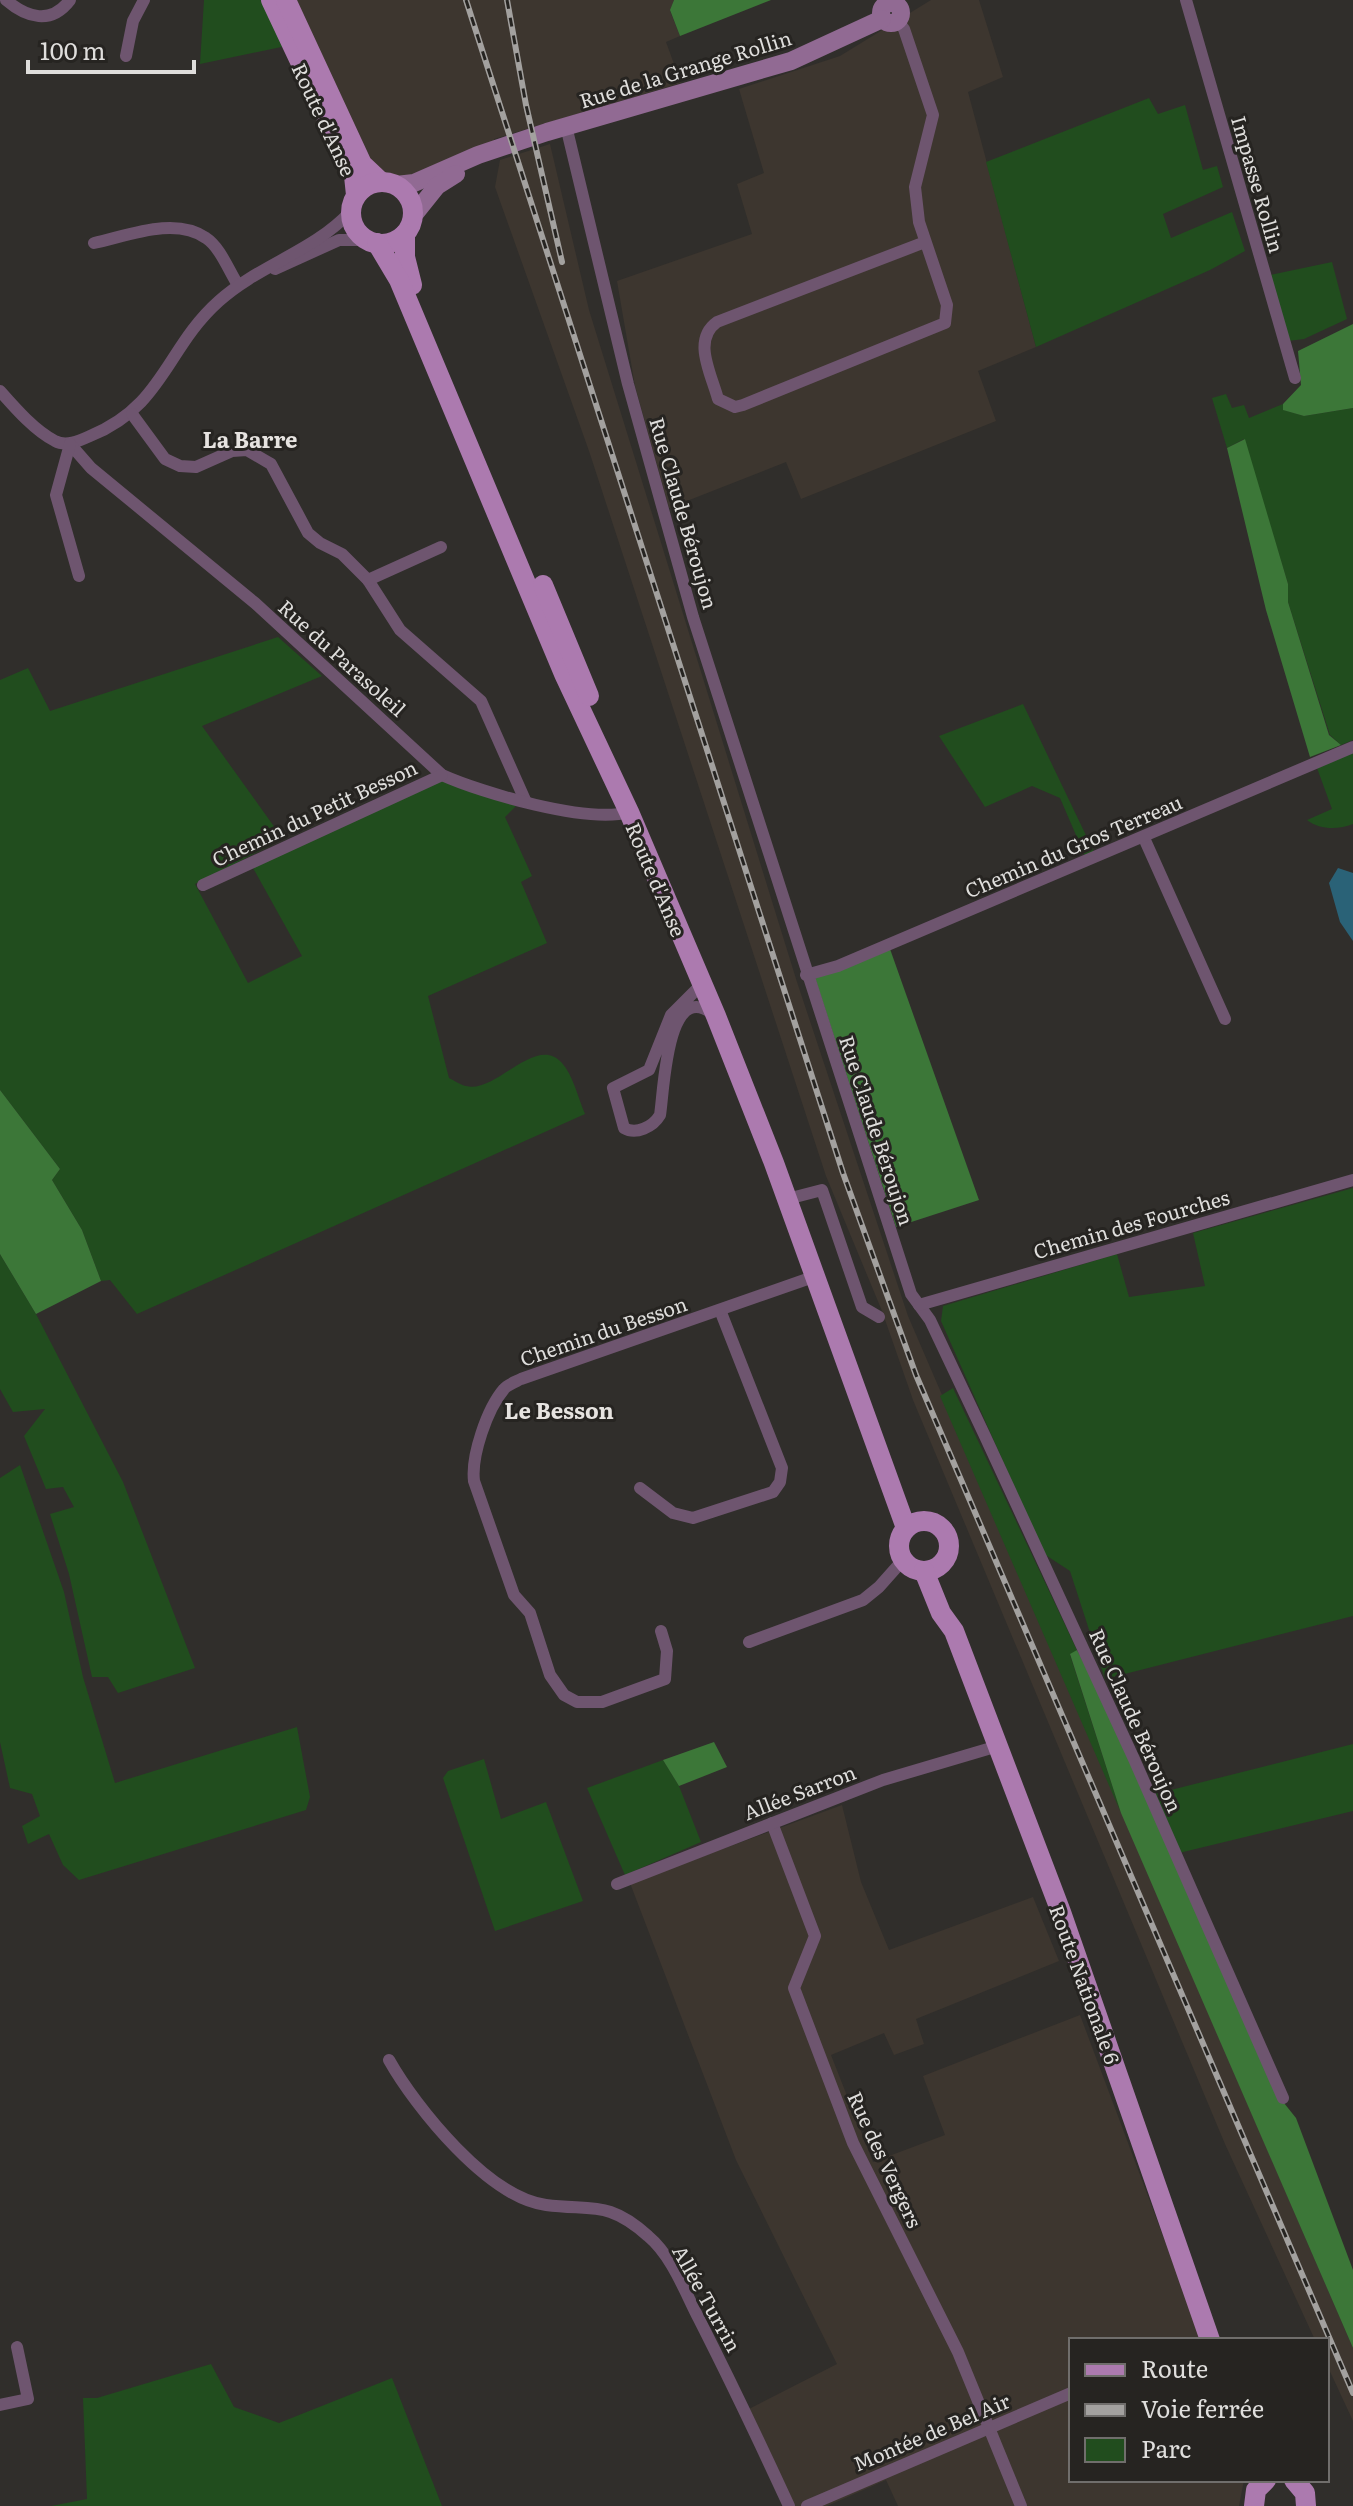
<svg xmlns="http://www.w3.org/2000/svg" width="1353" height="2506" font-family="Literata,serif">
	<rect width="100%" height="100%" fill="#302e2b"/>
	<!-- built -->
	<g fill="#3d362f">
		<polygon points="286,0 674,0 670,11 680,36 666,42 681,83 494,139 497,151 429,176 380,181"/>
		<polygon points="931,0 979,0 1003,77 968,92 1036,347 978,371 996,421 801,499 786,462 669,508 635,386 617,281 752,234 737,184 764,173 739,89 840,56"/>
		<polygon points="550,144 589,310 797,982 908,1316 1353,2348 1353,2421 1327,2365 1327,2340 1315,2340 1225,2144 913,1400 882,1311 826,1176 589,451 495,187 500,160"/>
		<polygon points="842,1805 861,1882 889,1950 1033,1897 1059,1961 916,2019 924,2044 894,2055 884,2033 831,2055 873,2162 945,2135 923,2076 1080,2015 1202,2340 1071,2340 1071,2480 1244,2480 1239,2506 898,2506 886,2480 827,2506 795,2506 789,2496 749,2409 837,2364 736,2160 630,1883"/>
	</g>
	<!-- green -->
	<g fill="#214d1e">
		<polygon points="204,0 271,0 291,45 200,64"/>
		<polygon points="1149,98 1158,114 1185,105 1203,170 1217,166 1223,187 1163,214 1171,238 1232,212 1245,251 1210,270 1036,347 986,162"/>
		<polygon points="1332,262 1347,319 1304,339 1288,341 1270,275"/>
		<polygon points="1226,394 1232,408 1244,405 1249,418 1283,404 1284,410 1304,416 1353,408 1353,740 1341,745 1330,735 1288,602 1288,584 1244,439 1227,448 1212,398"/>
		<path d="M278,637L322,676L202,726L283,839L195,884L248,983L302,956L253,868L437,779L516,806L505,817L532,876L521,882L547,943L428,996L449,1078C454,1080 460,1085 466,1086C496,1094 536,1033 562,1063C573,1075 578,1098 585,1114L137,1314L110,1280L101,1281L82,1230L52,1180L60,1169L0,1090V680L28,668L50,711Z"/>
		<polygon points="1023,704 1094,852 1085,856 1060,798 1032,786 985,807 939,736"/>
		<path d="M1353,753V824C1338,830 1320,830 1307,820L1332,809L1317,768Z"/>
		<polygon points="1353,1188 1353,1616 1105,1679 1070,1571 1044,1554 941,1321 943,1306 1117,1254 1129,1297 1205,1286 1193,1233"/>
		<polygon points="0,1254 36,1314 123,1482 195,1668 118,1693 108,1677 92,1677 69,1574 50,1514 74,1507 63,1487 46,1489 24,1436 45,1409 13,1412 0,1389"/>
		<polygon points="953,1388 1077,1650 1070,1655 1121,1813 940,1396"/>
		<polygon points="20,1465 64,1592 83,1677 115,1783 297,1727 310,1797 306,1810 79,1880 63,1865 49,1834 28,1844 22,1826 40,1816 32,1794 10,1788 0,1742 0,1478"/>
		<polygon points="1353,1744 1353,1811 1179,1853 1155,1794"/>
		<polygon points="484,1759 501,1819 546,1802 583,1901 495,1931 443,1778 448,1771"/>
		<polygon points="663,1760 679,1786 701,1842 625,1875 587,1788"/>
		<polygon points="211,2364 234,2407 279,2423 392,2378 442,2506 51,2506 87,2499 83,2398 97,2398"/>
	</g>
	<!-- forest -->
	<g fill="#3c7738">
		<polygon points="674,0 771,0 680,36 670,10"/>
		<polygon points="1353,324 1353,408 1304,416 1283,410 1283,404 1301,385 1298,351"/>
		<polygon points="1245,439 1288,584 1288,602 1329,735 1341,745 1310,757 1266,610 1227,448"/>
		<polygon points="890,949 979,1200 896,1227 815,978"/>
		<polygon points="0,1090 60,1169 52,1180 82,1230 101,1281 36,1314 0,1254"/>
		<polygon points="1077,1650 1100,1694 1280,2098 1296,2118 1353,2270 1353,2348 1121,1813 1070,1654"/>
		<polygon points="714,1742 727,1767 679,1786 663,1760"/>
	</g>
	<!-- water -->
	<polygon fill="#2a6277" points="1338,868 1353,873 1353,941 1340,922 1329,883"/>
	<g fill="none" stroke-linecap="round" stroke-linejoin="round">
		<!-- street -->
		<g stroke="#6e556f" stroke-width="12">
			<path d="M6,0C27,18 51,25 70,0"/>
			<polyline points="1186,0 1295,378"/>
			<path d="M898,21L904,29L933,115L915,187L919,222L947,305L945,323L743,405L735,407L718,399C711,373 692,340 717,322L925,242"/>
			<polyline points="126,56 133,21 144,0"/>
			<polyline points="566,126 628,384 693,617 911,1294 930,1320 984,1434 1134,1759 1283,2098"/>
			<path d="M94,243C127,236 175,216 206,238C220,247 229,271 238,285"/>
			<polyline points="275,269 339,240 367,240"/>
			<path d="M0,391C15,408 35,431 55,441C66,447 79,441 90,436C164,406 166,348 219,301C259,265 314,251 350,212"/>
			<polyline points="132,414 165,459 180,466 196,467 232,451 247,450 271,464 308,533 320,543 342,554 368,580 400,630 481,701 525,800"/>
			<path d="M70,444L91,468L255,603L442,775C482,793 588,824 629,812"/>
			<polyline points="70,444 56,495 79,576"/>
			<polyline points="368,580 441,547"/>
			<polyline points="1144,838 1225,1019"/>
			<polyline points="203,885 442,775"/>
			<polyline points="806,975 838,966 1353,747"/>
			<path d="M702,984L671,1015L649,1070L613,1088L624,1128C636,1135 653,1127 660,1115C664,1092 666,976 714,1015"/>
			<polyline points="795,1197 822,1190 862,1307 879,1317"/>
			<polyline points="919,1305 1353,1180"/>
			<polyline points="640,1488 673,1513 693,1518 773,1492 780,1482 782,1468 720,1310"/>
			<path d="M661,1631L667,1651L665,1679L602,1702H577L564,1695L550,1675L530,1613L514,1595L474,1481C471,1456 487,1409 504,1389C507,1385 515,1382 521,1379L816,1276"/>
			<polyline points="749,1642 863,1600 879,1587 903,1560"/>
			<polyline points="772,1823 815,1936 794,1988 853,2143 958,2352 1021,2506"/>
			<polyline points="617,1884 883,1780 998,1746"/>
			<path d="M389,2060C416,2108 489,2198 546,2205C592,2211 608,2200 648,2236C672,2256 685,2292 699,2319C730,2380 760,2443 789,2506"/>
			<polyline points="0,2405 28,2399 17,2347"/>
			<polyline points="807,2506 1071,2393"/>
		</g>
		<!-- secondary -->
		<g stroke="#916a93" stroke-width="18">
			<circle cx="891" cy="13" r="10"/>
			<polyline points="396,185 414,183 478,155 547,132 791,61 882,19"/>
			<polyline points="413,216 437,186 456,174"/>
		</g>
		<!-- primary -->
		<g stroke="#ac7aaf" stroke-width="20">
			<polyline points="271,0 354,176 356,195"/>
			<polyline points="286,0 362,164 380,181"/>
			<circle cx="382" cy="213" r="31"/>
			<polyline points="405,234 405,257 412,285"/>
			<polyline points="377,243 399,280 564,674 629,812 716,1016 774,1163 906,1528"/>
			<polyline points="543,585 589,696"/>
			<circle cx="924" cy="1546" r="25"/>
			<polyline points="924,1571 941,1613 954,1631 1061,1912 1210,2340"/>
			<polyline points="1294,2480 1305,2493 1306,2506"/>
			<polyline points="1254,2506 1256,2490 1266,2480"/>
		</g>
		<defs>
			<g id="rail">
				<polyline points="466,0 843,1173 916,1375 1353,2393"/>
				<polyline points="507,0 526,105 562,262"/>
			</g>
		</defs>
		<!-- rail casing -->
		<use href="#rail" stroke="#a3a19f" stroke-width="6"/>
		<!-- rail -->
		<use href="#rail" stroke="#262421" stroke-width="3" stroke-dasharray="9" stroke-linecap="butt"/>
	</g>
	<g text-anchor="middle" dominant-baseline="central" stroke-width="6" stroke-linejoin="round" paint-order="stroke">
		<!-- street labels -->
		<g font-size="20" fill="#dfdedc" stroke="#262421">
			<text transform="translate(685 68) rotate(-17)">Rue de la Grange Rollin</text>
			<text transform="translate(325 119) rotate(65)">Route d'Anse</text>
			<text transform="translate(1259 184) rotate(74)">Impasse Rollin</text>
			<text transform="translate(685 513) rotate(74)">Rue Claude Béroujon</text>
			<text transform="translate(343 657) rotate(42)">Rue du Parasoleil</text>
			<text transform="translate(314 812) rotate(-25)">Chemin du Petit Besson</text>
			<text transform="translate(1073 845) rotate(-23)">Chemin du Gros Terreau</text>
			<text transform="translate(657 879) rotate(67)">Route d'Anse</text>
			<text transform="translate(878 1130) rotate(72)">Rue Claude Béroujon</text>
			<text transform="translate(1131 1223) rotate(-16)">Chemin des Fourches</text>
			<text transform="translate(603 1330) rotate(-19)">Chemin du Besson</text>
			<text transform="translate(1137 1720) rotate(66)">Rue Claude Béroujon</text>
			<text transform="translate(799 1791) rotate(-21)">Allée Sarron</text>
			<text transform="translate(1086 1984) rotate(70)">Route Nationale 6</text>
			<text transform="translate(886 2159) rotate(65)">Rue des Vergers</text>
			<text transform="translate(708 2298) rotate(61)">Allée Turrin</text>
			<text transform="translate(931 2431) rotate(-23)">Montée de Bel Air</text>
		</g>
		<!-- neighbourhood labels -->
		<g font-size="22" font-weight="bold" fill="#e6e3e0" stroke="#262421">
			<text x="250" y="438">La Barre</text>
			<text x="559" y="1409">Le Besson</text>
		</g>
	</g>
	<!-- legend -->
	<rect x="1069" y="2338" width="260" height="144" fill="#262421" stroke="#706e6c" stroke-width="2"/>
	<rect x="1085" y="2364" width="40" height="12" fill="#ac7aaf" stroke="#706e6c" stroke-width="2"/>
	<text x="1141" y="2378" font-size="24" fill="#dfdedc">Route</text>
	<rect x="1085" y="2404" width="40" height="12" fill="#a3a19f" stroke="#706e6c" stroke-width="2"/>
	<text x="1141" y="2418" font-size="24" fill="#dfdedc">Voie ferrée</text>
	<rect x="1085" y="2438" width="40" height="24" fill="#214d1e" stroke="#706e6c" stroke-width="2"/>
	<text x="1141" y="2458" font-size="24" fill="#dfdedc">Parc</text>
	<!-- scale -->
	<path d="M28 60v12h166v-12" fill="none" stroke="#dfdedc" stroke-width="4"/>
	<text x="40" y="60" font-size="24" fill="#dfdedc" stroke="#262421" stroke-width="6" paint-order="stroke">100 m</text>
</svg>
